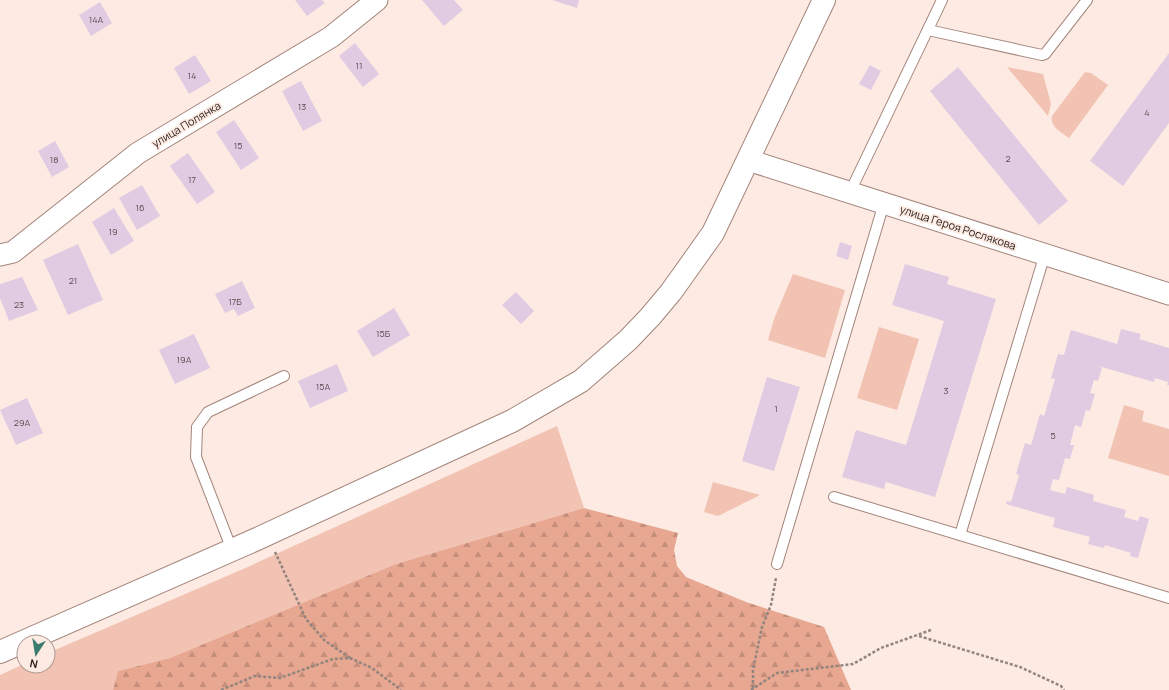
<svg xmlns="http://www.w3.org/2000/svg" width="1169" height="690" font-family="Manrope,sans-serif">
	<defs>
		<pattern id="forest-firs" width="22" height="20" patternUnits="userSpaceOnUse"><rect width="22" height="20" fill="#e7a790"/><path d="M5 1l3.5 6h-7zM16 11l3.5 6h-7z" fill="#c68f7c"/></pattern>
	</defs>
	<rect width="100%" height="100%" fill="#fdeae3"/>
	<!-- green -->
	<g fill="#f2c2b2">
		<polygon points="1007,67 1043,74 1051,104 1048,116"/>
		<path d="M1085,72L1091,73L1108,85L1069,138C1061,132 1050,127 1052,116Z"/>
		<polygon points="793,274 845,290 825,358 768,340 774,319"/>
		<polygon points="879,327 919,339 897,410 857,398"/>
		<polygon points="1124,405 1144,411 1142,421 1169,429 1169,476 1108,458"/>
		<polygon points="557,426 584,508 396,564 170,658 118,671 113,690 0,690 0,675 24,664 24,666 48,666 48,653 241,570"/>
		<polygon points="713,482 760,495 718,516 704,512"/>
	</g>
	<!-- forest -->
	<polygon fill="url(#forest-firs)" points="584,508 678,533 674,550 677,566 686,577 746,602 824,627 851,690 113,690 118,671 170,658 396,564"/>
	<!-- building -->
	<g fill="#e1cbe2">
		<polygon points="295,0 322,0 325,3 307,16"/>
		<polygon points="422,0 454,0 463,10 444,26"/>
		<polygon points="552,0 579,0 577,8"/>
		<polygon points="100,2 112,23 91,36 79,15"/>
		<polygon points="355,43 379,74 363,87 339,56"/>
		<polygon points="1169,53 1169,123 1123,186 1090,161"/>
		<polygon points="195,55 211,81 189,94 174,68"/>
		<polygon points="870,65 881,71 871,90 859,84"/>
		<polygon points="958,67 1068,201 1039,225 930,91"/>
		<polygon points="301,81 322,121 303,131 282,91"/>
		<polygon points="234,120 259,158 241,170 216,132"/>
		<polygon points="55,141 69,167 52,177 38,151"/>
		<polygon points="188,153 215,192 197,204 170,166"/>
		<polygon points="142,185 160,216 137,230 119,198"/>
		<polygon points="114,208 134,241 111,255 92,222"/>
		<polygon points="840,242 852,246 848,260 836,256"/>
		<polygon points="78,244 103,300 68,315 43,260"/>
		<polygon points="905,264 949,277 947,284 996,299 935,497 886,482 884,489 842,477 856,430 906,445 944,321 892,305"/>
		<polygon points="22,277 38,310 9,321 0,298 0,284"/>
		<polygon points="242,281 255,308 238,316 234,309 225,313 215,294"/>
		<polygon points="516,292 534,311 521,324 502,305"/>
		<polygon points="394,308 410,335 373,357 357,331"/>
		<polygon points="1121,329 1141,334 1139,339 1169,348 1169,385 1167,385 1168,382 1155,378 1154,382 1098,366 1102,368 1098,381 1094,380 1090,393 1095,394 1090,411 1086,410 1081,427 1075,425 1070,445 1074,445 1070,459 1065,458 1059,480 1053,479 1050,490 1065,494 1067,487 1094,495 1093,501 1126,510 1124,517 1138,521 1140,516 1149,519 1138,558 1130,556 1131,553 1105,545 1104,548 1088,544 1090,537 1053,527 1055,518 1006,504 1007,501 1011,502 1019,475 1016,474 1025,443 1031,445 1040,414 1044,416 1055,379 1051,378 1058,354 1064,355 1071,330 1117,344"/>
		<polygon points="194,334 210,368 175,384 159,350"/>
		<polygon points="337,364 348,391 310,408 298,381"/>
		<polygon points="767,377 800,387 774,471 742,461"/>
		<polygon points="27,398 43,433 16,445 0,410"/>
	</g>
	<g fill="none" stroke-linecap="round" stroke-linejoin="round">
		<defs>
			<g id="lane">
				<polyline points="928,30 1042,55 1045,54 1087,0"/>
				<polyline points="850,192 942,0"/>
				<polyline points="834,497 1169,598"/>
				<polyline points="960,535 1045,254"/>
				<polyline points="232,550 196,457 197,427 208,412 284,376"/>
				<polyline points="777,564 884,203"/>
			</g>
			<g id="street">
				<polyline points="748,160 1169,294"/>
				<polyline points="0,255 13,252 138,153 331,37 377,0"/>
			</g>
			<polyline id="secondary" points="0,652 257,539 512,421 581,381 628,340 650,317 671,292 713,233 824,0"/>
		</defs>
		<!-- lane casing -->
		<use href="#lane" stroke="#a2857b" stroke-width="12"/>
		<!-- street casing -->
		<use href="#street" stroke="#a2857b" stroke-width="23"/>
		<!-- secondary casing -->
		<use href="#secondary" stroke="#a2857b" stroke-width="24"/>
		<!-- path -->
		<g stroke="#92847e" stroke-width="2.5" stroke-dasharray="3 2" stroke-linecap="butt">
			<polyline points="275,552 306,619 324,640 350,658"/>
			<polyline points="919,636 1020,667 1061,686 1064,690"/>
			<polyline points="753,688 753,670 762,627 771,605 776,578"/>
			<polyline points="221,690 255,676 280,678 333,659 350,658 372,668 401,690"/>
			<polyline points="751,690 777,673 853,664 881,648 931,630"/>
		</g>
		<!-- lane -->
		<use href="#lane" stroke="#fff" stroke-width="10"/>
		<!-- street -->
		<use href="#street" stroke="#fff" stroke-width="21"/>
		<!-- secondary -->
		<use href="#secondary" stroke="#fff" stroke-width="22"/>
	</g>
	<g text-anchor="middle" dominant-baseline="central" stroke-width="3.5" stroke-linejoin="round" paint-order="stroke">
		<!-- number labels -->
		<g font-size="9" fill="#5a4c4f">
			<text x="96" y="19">14А</text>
			<text x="359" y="65">11</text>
			<text x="192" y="75">14</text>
			<text x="302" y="106">13</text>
			<text x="1147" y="112">4</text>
			<text x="238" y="145">15</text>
			<text x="1008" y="158">2</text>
			<text x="54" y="159">18</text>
			<text x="192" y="179">17</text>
			<text x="140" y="207">16</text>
			<text x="113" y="231">19</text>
			<text x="73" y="280">21</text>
			<text x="235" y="301">17Б</text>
			<text x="19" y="304">23</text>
			<text x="383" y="333">15Б</text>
			<text x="184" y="359">19А</text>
			<text x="323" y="386">15А</text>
			<text x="946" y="390">3</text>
			<text x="776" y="408">1</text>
			<text x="22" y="422">29А</text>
			<text x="1053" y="435">5</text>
		</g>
		<!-- street labels -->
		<g font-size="11" fill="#2d221e" stroke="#fdeae3">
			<text transform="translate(186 124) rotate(-31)">улица Полянка</text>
			<text transform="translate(958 227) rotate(18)">улица Героя Рослякова</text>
		</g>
	</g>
	<!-- north arrow -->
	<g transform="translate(36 654) rotate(192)"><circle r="19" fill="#fdeae3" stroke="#aa9a94"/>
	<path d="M0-3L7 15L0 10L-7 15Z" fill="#3a7d6f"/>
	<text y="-6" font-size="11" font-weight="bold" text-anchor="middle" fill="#2d221e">N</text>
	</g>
</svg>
